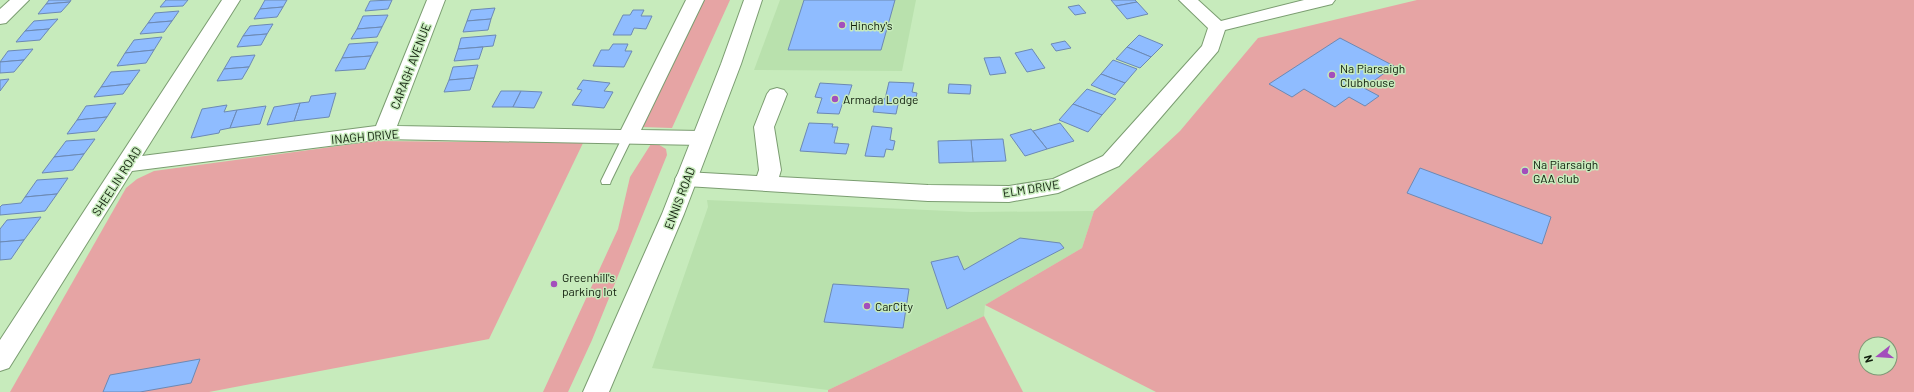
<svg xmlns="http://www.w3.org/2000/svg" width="1914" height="392" font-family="Barlow,sans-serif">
	<rect width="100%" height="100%" fill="#c7ebbc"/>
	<!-- built -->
	<g fill="#b9e1ad">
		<polygon points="780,0 916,0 902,71 754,70"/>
		<polygon points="707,200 971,212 1094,211 1082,248 985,305 984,316 828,390 652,368 708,207"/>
	</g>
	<!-- green -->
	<g fill="#e6a4a4" fill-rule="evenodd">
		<polygon points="702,0 730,0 672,128 642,127"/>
		<path d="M1417,0H1914V392H1156L985,305L1082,248L1094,211L1180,131L1258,38ZM1866,344H1890V368H1866Z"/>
		<polygon points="375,141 583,143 489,339 209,392 10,392 126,188 137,179 154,171"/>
		<polygon points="656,143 666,149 667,155 592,340 568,392 543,392 618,229 630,177 651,144"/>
		<polygon points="984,316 1023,392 828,392 828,390"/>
	</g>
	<!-- building -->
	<g fill="#8fbcff" stroke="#6c89b4">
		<polygon points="49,0 71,0 70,2 46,4"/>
		<polygon points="166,0 188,0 183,6 160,7"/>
		<polygon points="265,0 287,0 283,7 260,9"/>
		<polygon points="392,0 388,9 365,11 370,1"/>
		<polygon points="804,0 895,0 881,50 788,50"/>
		<polygon points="1111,0 1135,0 1137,2 1116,6"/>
		<polygon points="70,2 61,12 38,14 46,4"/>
		<polygon points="1137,2 1148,14 1127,19 1116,6"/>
		<polygon points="1079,5 1086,13 1075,15 1068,7"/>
		<polygon points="283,7 277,17 254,19 260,9"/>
		<polygon points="495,8 491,19 467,21 471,10"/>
		<polygon points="633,10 644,10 641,16 652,16 646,29 634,28 631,35 613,35 623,15 630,15"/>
		<polygon points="179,11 172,21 148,23 155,13"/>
		<polygon points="388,15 382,27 357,29 363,16"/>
		<polygon points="58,19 49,29 25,31 34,21"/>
		<polygon points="491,19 488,30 463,32 467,21"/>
		<polygon points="172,21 164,32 140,34 148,23"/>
		<polygon points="273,24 267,34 243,36 250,26"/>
		<polygon points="382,27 377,37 351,39 357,29"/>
		<polygon points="49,29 40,40 16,42 25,31"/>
		<polygon points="267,34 261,45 237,47 243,36"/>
		<polygon points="496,35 493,46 458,49 461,38"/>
		<polygon points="1139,35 1163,45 1151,57 1127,47"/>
		<polygon points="162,37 154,50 125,53 134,40"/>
		<polygon points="1340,38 1394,66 1364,88 1379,96 1365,106 1349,97 1335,107 1304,89 1292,97 1269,84"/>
		<polygon points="1065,41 1071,48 1056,51 1051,44"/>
		<polygon points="378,42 371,56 342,58 349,44"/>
		<polygon points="613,44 628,44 625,51 632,51 624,67 593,66 601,50 609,50"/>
		<polygon points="483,47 479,59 454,61 458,49"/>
		<polygon points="1127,47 1151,57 1140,68 1116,59"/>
		<polygon points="33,49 24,60 0,62 8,51"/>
		<polygon points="1032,49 1045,68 1027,72 1015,53"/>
		<polygon points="154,50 146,63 117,66 125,53"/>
		<polygon points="255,55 249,67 224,69 231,57"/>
		<polygon points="371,56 365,69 335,71 342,58"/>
		<polygon points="1000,57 1006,73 990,75 984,58"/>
		<polygon points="24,60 14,72 0,73 0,62"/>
		<polygon points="1113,60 1137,69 1125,83 1101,74"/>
		<polygon points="478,65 474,78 449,80 453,67"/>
		<polygon points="249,67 242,79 217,81 224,69"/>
		<polygon points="140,70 130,84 101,87 111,72"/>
		<polygon points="1101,74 1125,83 1115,95 1091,85"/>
		<polygon points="474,78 470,90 444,92 449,80"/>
		<polygon points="9,79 0,91 0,80"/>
		<polygon points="583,80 610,83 604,91 613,92 604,108 572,105 582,90 577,89"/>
		<polygon points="889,82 914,83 912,92 917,93 915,102 899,100 896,114 873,112 876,98 885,99"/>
		<polygon points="820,83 852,85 847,100 844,99 839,114 817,113 822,98 815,97"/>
		<polygon points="130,84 123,94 94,97 101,87"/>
		<polygon points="949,84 971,85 970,94 948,93"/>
		<polygon points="1087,89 1116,99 1102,115 1073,104"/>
		<polygon points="501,91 521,91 513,107 492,107"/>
		<polygon points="521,91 542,92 534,108 513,107"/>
		<polygon points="336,93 329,117 294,121 300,103 309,102 311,96"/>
		<polygon points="116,103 107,117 77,120 86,106"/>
		<polygon points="300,103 294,121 267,125 274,107"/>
		<polygon points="1073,104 1102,115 1088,132 1059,120"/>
		<polygon points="227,105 224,112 237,110 230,128 220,130 219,133 191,138 202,109"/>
		<polygon points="266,106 260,124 230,128 237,110"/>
		<polygon points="107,117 97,131 67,134 77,120"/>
		<polygon points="809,123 833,124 832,127 838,127 834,143 849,144 846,154 800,151"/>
		<polygon points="1060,123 1074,141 1047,149 1033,131"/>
		<polygon points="872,126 892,128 890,140 895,141 893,150 886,149 884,157 865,156"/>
		<polygon points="1031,129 1047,149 1025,156 1010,135"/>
		<polygon points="95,139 84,154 54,157 66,141"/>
		<polygon points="1003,139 1006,161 973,162 971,140"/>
		<polygon points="971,140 973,162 939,163 938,141"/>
		<polygon points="84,154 73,170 42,173 54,157"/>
		<polygon points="1420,168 1551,217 1542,244 1407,193"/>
		<polygon points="68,178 57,194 25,197 37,180"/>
		<polygon points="57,194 45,211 0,215 0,207 2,205 21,203 25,197"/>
		<polygon points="41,217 24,240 0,242 0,229 7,220"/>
		<polygon points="1020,238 1060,243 1064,248 947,309 931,262 958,256 964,270"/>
		<polygon points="24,240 11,259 0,260 0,242"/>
		<polygon points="833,284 909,289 903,328 824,322"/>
		<polygon points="200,359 191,383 140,392 103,392 110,375"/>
	</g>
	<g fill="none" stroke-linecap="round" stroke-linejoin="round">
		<defs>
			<polygon id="lane" points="628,133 633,136 611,181 610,184 602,184 601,181 623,136"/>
			<g id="street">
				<polygon points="10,0 29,0 6,23 0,24 0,9"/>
				<polygon points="222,0 240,0 142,156 376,126 427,0 445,0 397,126 621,130 686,0 704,0 641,130 701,131 708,133 711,138 708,143 701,145 384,139 132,171 9,368 0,371 0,340"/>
				<polygon points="1179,0 1198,0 1221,21 1304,0 1335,0 1332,4 1225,30 1218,51 1119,166 1058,193 1009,202 928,201 686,186 678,184 675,179 678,174 686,172 757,176 759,170 754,127 767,94 770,90 777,88 784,90 787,94 774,127 781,170 779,177 928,185 1009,186 1053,179 1103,156 1202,46 1208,28"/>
			</g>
			<polygon id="secondary" points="744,0 762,0 741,64 684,214 609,392 583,392 662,214 721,64"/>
		</defs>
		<!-- lane casing -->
		<use href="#lane" stroke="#7b9d71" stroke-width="2"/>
		<!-- street casing -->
		<use href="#street" stroke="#7b9d71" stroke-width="2"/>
		<!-- secondary casing -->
		<use href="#secondary" stroke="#7b9d71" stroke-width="2"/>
		<!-- lane -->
		<use href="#lane" fill="#fff" fill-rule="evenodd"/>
		<!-- street -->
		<use href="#street" fill="#fff" fill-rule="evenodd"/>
		<!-- secondary -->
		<use href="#secondary" fill="#fff" fill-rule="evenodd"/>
	</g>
	<!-- markers -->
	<g fill="#a34ebc" stroke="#c7ebbc" stroke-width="1.5">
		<circle cx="842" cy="25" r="4"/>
		<circle cx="1332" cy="75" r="4"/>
		<circle cx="835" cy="99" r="4"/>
		<circle cx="1525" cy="171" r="4"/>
		<circle cx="554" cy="284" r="4"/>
		<circle cx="867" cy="306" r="4"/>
	</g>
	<g text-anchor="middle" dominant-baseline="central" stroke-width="3" stroke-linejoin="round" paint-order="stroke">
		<!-- poi labels -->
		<g font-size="12" fill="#101d0c" stroke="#c7ebbc" text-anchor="start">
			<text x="850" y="25">Hinchy's</text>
			<text x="1340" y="68">Na Piarsaigh<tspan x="1340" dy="14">Clubhouse</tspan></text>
			<text x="843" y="99">Armada Lodge</text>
			<text x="1533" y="164">Na Piarsaigh<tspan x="1533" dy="14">GAA club</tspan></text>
			<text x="562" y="277">Greenhill's<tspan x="562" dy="14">parking lot</tspan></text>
			<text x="875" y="306">CarCity</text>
		</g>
		<!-- street labels -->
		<g font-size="12" fill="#101d0c" stroke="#c7ebbc">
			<text transform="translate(410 66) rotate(-69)">CARAGH AVENUE</text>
			<text transform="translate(365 136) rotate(-5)">INAGH DRIVE</text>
			<text transform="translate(116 181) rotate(-57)">SHEELIN ROAD</text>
			<text transform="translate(1031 188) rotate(-9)">ELM DRIVE</text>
			<text transform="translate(679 198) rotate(-69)">ENNIS ROAD</text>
		</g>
	</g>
	<!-- north arrow -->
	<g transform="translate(1878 356) rotate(253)"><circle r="19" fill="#c7ebbc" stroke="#7e9976"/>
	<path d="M0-3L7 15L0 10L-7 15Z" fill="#a34ebc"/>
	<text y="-6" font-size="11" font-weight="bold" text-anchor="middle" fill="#101d0c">N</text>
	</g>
</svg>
